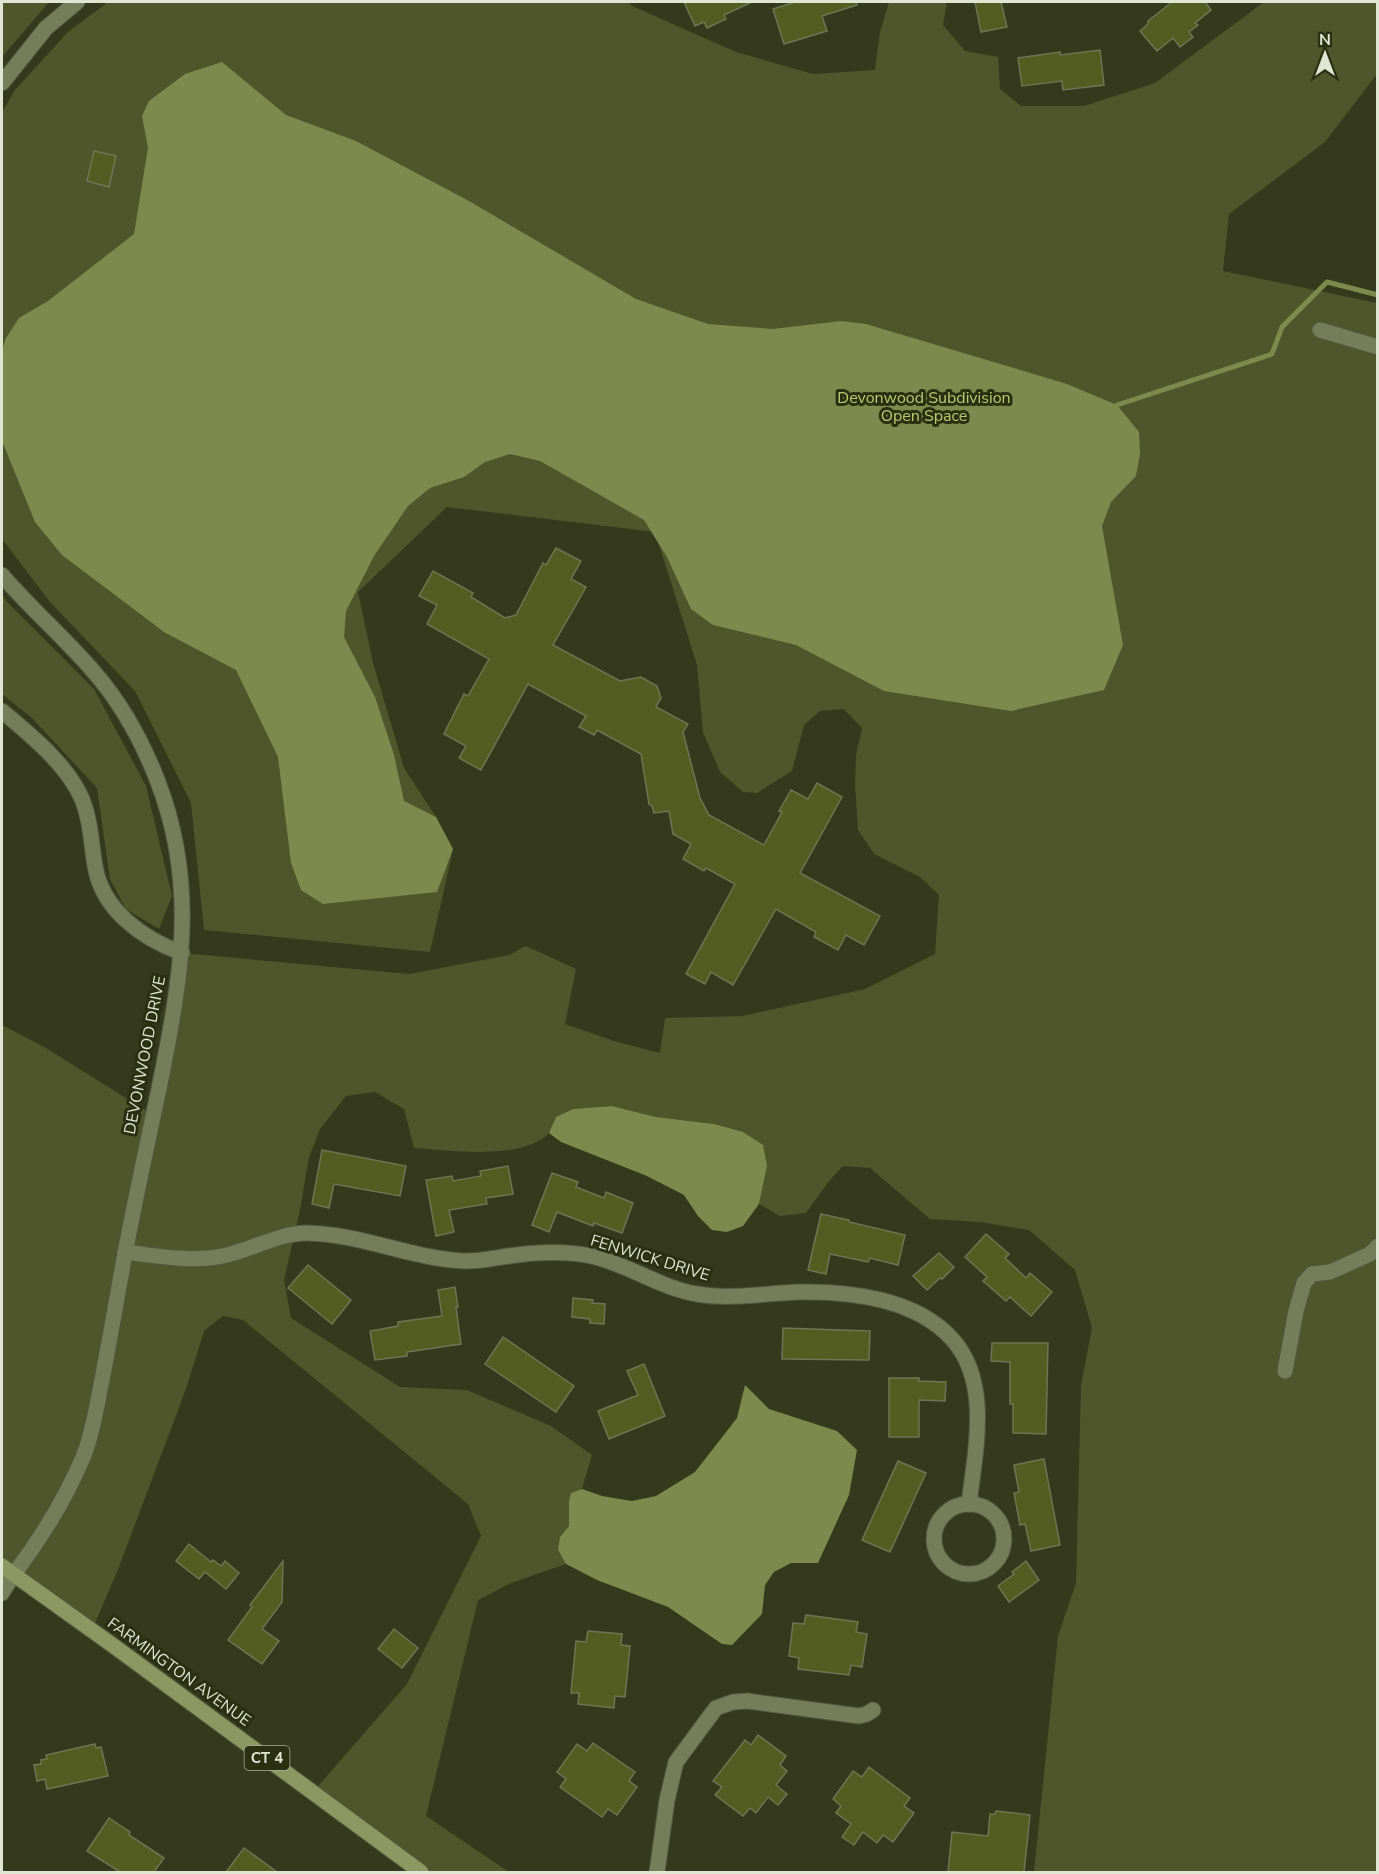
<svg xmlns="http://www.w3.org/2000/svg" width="1379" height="1874" font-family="'Nunito Sans',sans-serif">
	<rect width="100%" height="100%" fill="#343a1b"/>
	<!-- green -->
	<g fill="#4f562c">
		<polygon points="2,2 49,2 2,57"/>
		<path d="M108,2H629L632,6L736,52L813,74L875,70L880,32L889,2H947L943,25L965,51L998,57L1000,89L1021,106H1084L1155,83L1264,2H1377V74L1325,142L1229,214L1223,271L1377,303V1872H1034L1058,1636L1076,1583L1081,1385L1092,1328L1075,1270L1029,1230L980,1222L930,1219L870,1168L843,1166L829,1181L806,1213L780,1216L759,1204L767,1166L714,1124L656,1117L612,1106L573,1109L556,1117C553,1122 552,1130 548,1134C520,1161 449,1150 414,1148L404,1109L375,1092L346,1096L320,1129L309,1157L300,1210L284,1280L291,1318L400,1387L467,1390L551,1426L592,1455L582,1489L571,1493L569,1526L560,1537L558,1550L566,1564L511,1583L478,1600L426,1816L509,1872H421L313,1792L407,1684L481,1536L468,1504L243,1320L223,1316L204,1331L186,1389L119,1567L92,1630L2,1566V1025L46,1048L153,1115L182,953L409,974L509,955L526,946L576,969L565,1024L614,1041L660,1053L665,1018L743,1016L865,989L935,954L939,895L920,877L874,854L858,830L855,784L856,755L862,728L844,709L820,711L804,725L792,771L757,793L743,792L720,772L703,732L697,665L655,532L447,507L358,592L373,663L404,768L436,817L453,849L430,952L204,930L191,803L135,691L50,602L2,539V112L15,90L68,32Z"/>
		<polygon points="2,594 7,602 94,689 146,786 172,896 159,929 126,909 110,879 97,788 32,718 2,694"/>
	</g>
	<!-- water -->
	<g fill="#7e894d">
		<polygon points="222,62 286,115 356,141 469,201 636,299 708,324 773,329 841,321 866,324 1067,384 1117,405 1139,432 1140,454 1136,476 1111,502 1102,526 1123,645 1104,690 1011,711 884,691 796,645 713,625 691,609 667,557 644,520 540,461 510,454 485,462 464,477 430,488 408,506 374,556 346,611 344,637 375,697 394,755 404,801 436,817 453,849 437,892 323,904 301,890 291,863 278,757 236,670 164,632 62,555 35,522 2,441 2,351 6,338 19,318 48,301 134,234 148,148 142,116 149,101 185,74"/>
		<polygon points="612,1106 656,1117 714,1124 743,1132 763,1145 767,1166 759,1204 743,1226 727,1232 712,1230 698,1216 684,1195 647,1176 561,1142 549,1133 556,1117 573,1109"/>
		<polygon points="745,1385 769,1409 837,1431 857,1450 849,1495 818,1563 791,1563 774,1572 765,1585 762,1614 732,1645 722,1644 668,1607 597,1580 566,1564 558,1550 560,1537 569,1526 569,1501 571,1493 582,1489 602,1496 632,1501 656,1496 695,1472 737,1418"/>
	</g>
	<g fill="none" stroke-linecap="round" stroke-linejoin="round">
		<!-- stream -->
		<polyline stroke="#7e894d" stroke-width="5" points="1117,405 1272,354 1282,327 1327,282 1378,295"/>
	</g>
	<!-- building -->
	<g fill="#545d21" stroke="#6e7554" stroke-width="1.5">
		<polygon points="684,2 752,2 724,15 726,19 707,28 704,22 695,26"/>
		<polygon points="795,2 856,2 857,5 822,16 827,31 784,44 773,9"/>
		<polygon points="975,2 1001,2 1007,27 981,32"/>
		<polygon points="1172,2 1205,2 1211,10 1195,23 1198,25 1189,32 1193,37 1180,47 1173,38 1157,51 1140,31 1148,24 1148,21"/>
		<polygon points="1100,50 1104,85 1063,90 1062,81 1022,86 1018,58 1060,52 1060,55"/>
		<polygon points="94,151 116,156 109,187 87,181"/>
		<polygon points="556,548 581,561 571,579 586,587 553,645 620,681 641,677 657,686 661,698 656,707 688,724 683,732 700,798 709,815 764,845 782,812 779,811 791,790 808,799 817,783 842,797 800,873 880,916 864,945 846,935 838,950 814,937 816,932 776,909 733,985 711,972 705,984 686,974 735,884 706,868 704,871 683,859 691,844 673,834 669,811 654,813 652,806 649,804 641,754 597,730 594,735 579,727 586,716 528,684 481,770 459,758 466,746 444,734 464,694 468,696 489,659 427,624 437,605 419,596 433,571 473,593 471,597 505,618 516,615 543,563 546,565"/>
		<polygon points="322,1150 406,1166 400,1196 334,1184 329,1208 312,1204"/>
		<polygon points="508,1166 513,1194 486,1198 487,1204 449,1210 454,1232 436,1236 426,1180 452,1176 453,1181 481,1176 480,1171"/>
		<polygon points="552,1173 578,1182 576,1187 604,1198 606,1192 633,1203 622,1233 594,1223 593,1226 557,1212 549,1232 532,1225"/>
		<polygon points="821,1214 849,1220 849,1222 905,1235 898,1265 870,1258 868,1262 830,1254 826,1274 808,1270"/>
		<polygon points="986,1234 1009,1254 1005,1258 1026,1278 1030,1273 1052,1292 1031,1316 1010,1297 1006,1301 983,1281 987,1277 965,1257"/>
		<polygon points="939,1253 954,1267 942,1279 940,1278 927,1290 913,1276"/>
		<polygon points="308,1265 351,1300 332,1324 288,1288"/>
		<polygon points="455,1287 458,1307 456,1307 461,1344 407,1352 407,1356 375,1360 370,1331 398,1326 398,1322 442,1316 438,1290"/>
		<polygon points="573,1298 593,1300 592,1303 605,1304 604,1324 590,1323 590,1319 572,1317"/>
		<polygon points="783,1328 870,1331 869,1360 782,1359"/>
		<polygon points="503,1337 574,1386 556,1412 485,1364"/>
		<polygon points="992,1343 1048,1343 1046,1434 1013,1433 1013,1404 1010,1404 1010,1362 991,1361"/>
		<polygon points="644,1364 665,1416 609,1439 598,1411 638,1395 627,1371"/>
		<polygon points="889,1378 919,1378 919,1381 946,1382 945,1401 919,1400 919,1437 889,1437"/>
		<polygon points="1044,1459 1060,1545 1031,1551 1025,1524 1020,1525 1014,1493 1019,1492 1014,1465"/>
		<polygon points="898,1461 926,1473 890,1552 862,1540"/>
		<polygon points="189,1544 211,1562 213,1560 221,1566 225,1561 239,1573 226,1589 205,1572 199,1579 176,1561"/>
		<polygon points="283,1561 282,1602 262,1629 279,1641 262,1664 228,1640 252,1607 250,1605"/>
		<polygon points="1026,1561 1039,1580 1009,1602 998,1586 1014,1574 1012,1572"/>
		<polygon points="806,1615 858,1622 856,1632 867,1634 862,1667 851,1665 849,1675 798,1669 799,1658 789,1656 793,1623 804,1624"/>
		<polygon points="394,1629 418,1648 402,1668 378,1649"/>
		<polygon points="588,1631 622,1634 621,1645 630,1646 625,1697 615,1696 614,1708 578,1704 579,1693 571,1693 576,1641 586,1642"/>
		<polygon points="758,1735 786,1756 780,1765 787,1771 776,1785 787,1794 778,1805 768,1797 756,1813 750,1808 743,1816 715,1795 722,1787 713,1781 745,1740 751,1745"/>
		<polygon points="593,1743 635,1772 629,1781 637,1787 617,1815 608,1809 602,1817 560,1787 566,1779 557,1772 577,1744 587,1751"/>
		<polygon points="95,1744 96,1748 101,1747 108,1776 47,1789 45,1779 37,1781 34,1765 41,1764 41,1760 47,1759 46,1755"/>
		<polygon points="869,1767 910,1798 904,1806 914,1813 893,1842 883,1835 877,1843 863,1832 854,1845 842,1837 851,1824 836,1813 841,1806 833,1799 853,1771 862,1777"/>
		<polygon points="996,1811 1030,1815 1024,1872 948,1872 952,1832 988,1836 990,1814 995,1814"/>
		<polygon points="109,1818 130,1832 129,1835 164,1858 154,1872 120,1872 87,1851"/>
		<polygon points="244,1848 277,1872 226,1872"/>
	</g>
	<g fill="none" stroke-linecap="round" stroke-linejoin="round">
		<defs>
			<g id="minor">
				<polyline points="2,83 46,28 77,2"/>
				<polyline points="1320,330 1378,347"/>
				<path d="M2,575C31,609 65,638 94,672C121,703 143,743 158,782C198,886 181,979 160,1084C148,1140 136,1196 125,1253C117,1298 109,1344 100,1390C96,1411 92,1434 84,1455C71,1486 55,1515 36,1543C25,1560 12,1575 2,1593"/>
				<path d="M2,711C30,735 67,764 82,799C91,821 91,843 95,866C102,910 143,939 182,953"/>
				<path d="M125,1252C159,1256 194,1263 227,1255C253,1249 280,1233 307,1233C360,1234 410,1258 463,1261C478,1262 494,1258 509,1256C536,1252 565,1251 591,1256C628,1264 660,1288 697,1294C731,1300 766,1293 800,1292C851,1291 917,1299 953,1340C991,1383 975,1452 969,1504"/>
				<polyline points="1285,1371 1296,1311 1304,1283 1312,1274 1330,1272 1370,1254 1378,1246"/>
				<circle cx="969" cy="1539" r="35"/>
				<polyline points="657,1872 667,1800 676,1762 716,1708 733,1702 747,1701 859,1716 867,1714 873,1710"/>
			</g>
			<polyline id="major" points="2,1566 111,1644 421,1872"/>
		</defs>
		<!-- minor casing -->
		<use href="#minor" stroke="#53583d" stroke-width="17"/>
		<!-- major casing -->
		<use href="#major" stroke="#53583d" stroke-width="17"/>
		<!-- minor -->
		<use href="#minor" stroke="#767d5b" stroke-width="15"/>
		<!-- major -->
		<use href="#major" stroke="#8d9761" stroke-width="15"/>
	</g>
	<g text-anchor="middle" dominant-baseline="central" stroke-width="6" stroke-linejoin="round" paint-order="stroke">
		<!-- shield labels -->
		<rect fill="#2a3011" stroke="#aaaf99" stroke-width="1.5" x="244.5" y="1746" width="45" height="24" rx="4.5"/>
		<g font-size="15" font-weight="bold" fill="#e1e6d3">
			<text x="267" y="1758">CT 4</text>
		</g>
		<!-- park labels -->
		<g font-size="16" fill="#baca72" stroke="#2a3011">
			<text x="924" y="398">Devonwood Subdivision<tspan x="924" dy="18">Open Space</tspan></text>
		</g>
		<!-- street labels -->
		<g font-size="16" fill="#e1e6d3" stroke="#2a3011">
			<text transform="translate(145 1055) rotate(-79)">DEVONWOOD DRIVE</text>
			<text transform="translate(650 1258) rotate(17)">FENWICK DRIVE</text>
			<text transform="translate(179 1672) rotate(36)">FARMINGTON AVENUE</text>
		</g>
	</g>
	<!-- border -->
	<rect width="1379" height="1874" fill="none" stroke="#e1e6d3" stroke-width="6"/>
	<!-- north arrow -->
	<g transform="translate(1325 54)" stroke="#2a3011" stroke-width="4.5" paint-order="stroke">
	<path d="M0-4.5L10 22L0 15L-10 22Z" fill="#e1e6d3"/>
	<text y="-9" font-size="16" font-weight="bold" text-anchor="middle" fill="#e1e6d3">N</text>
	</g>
</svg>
